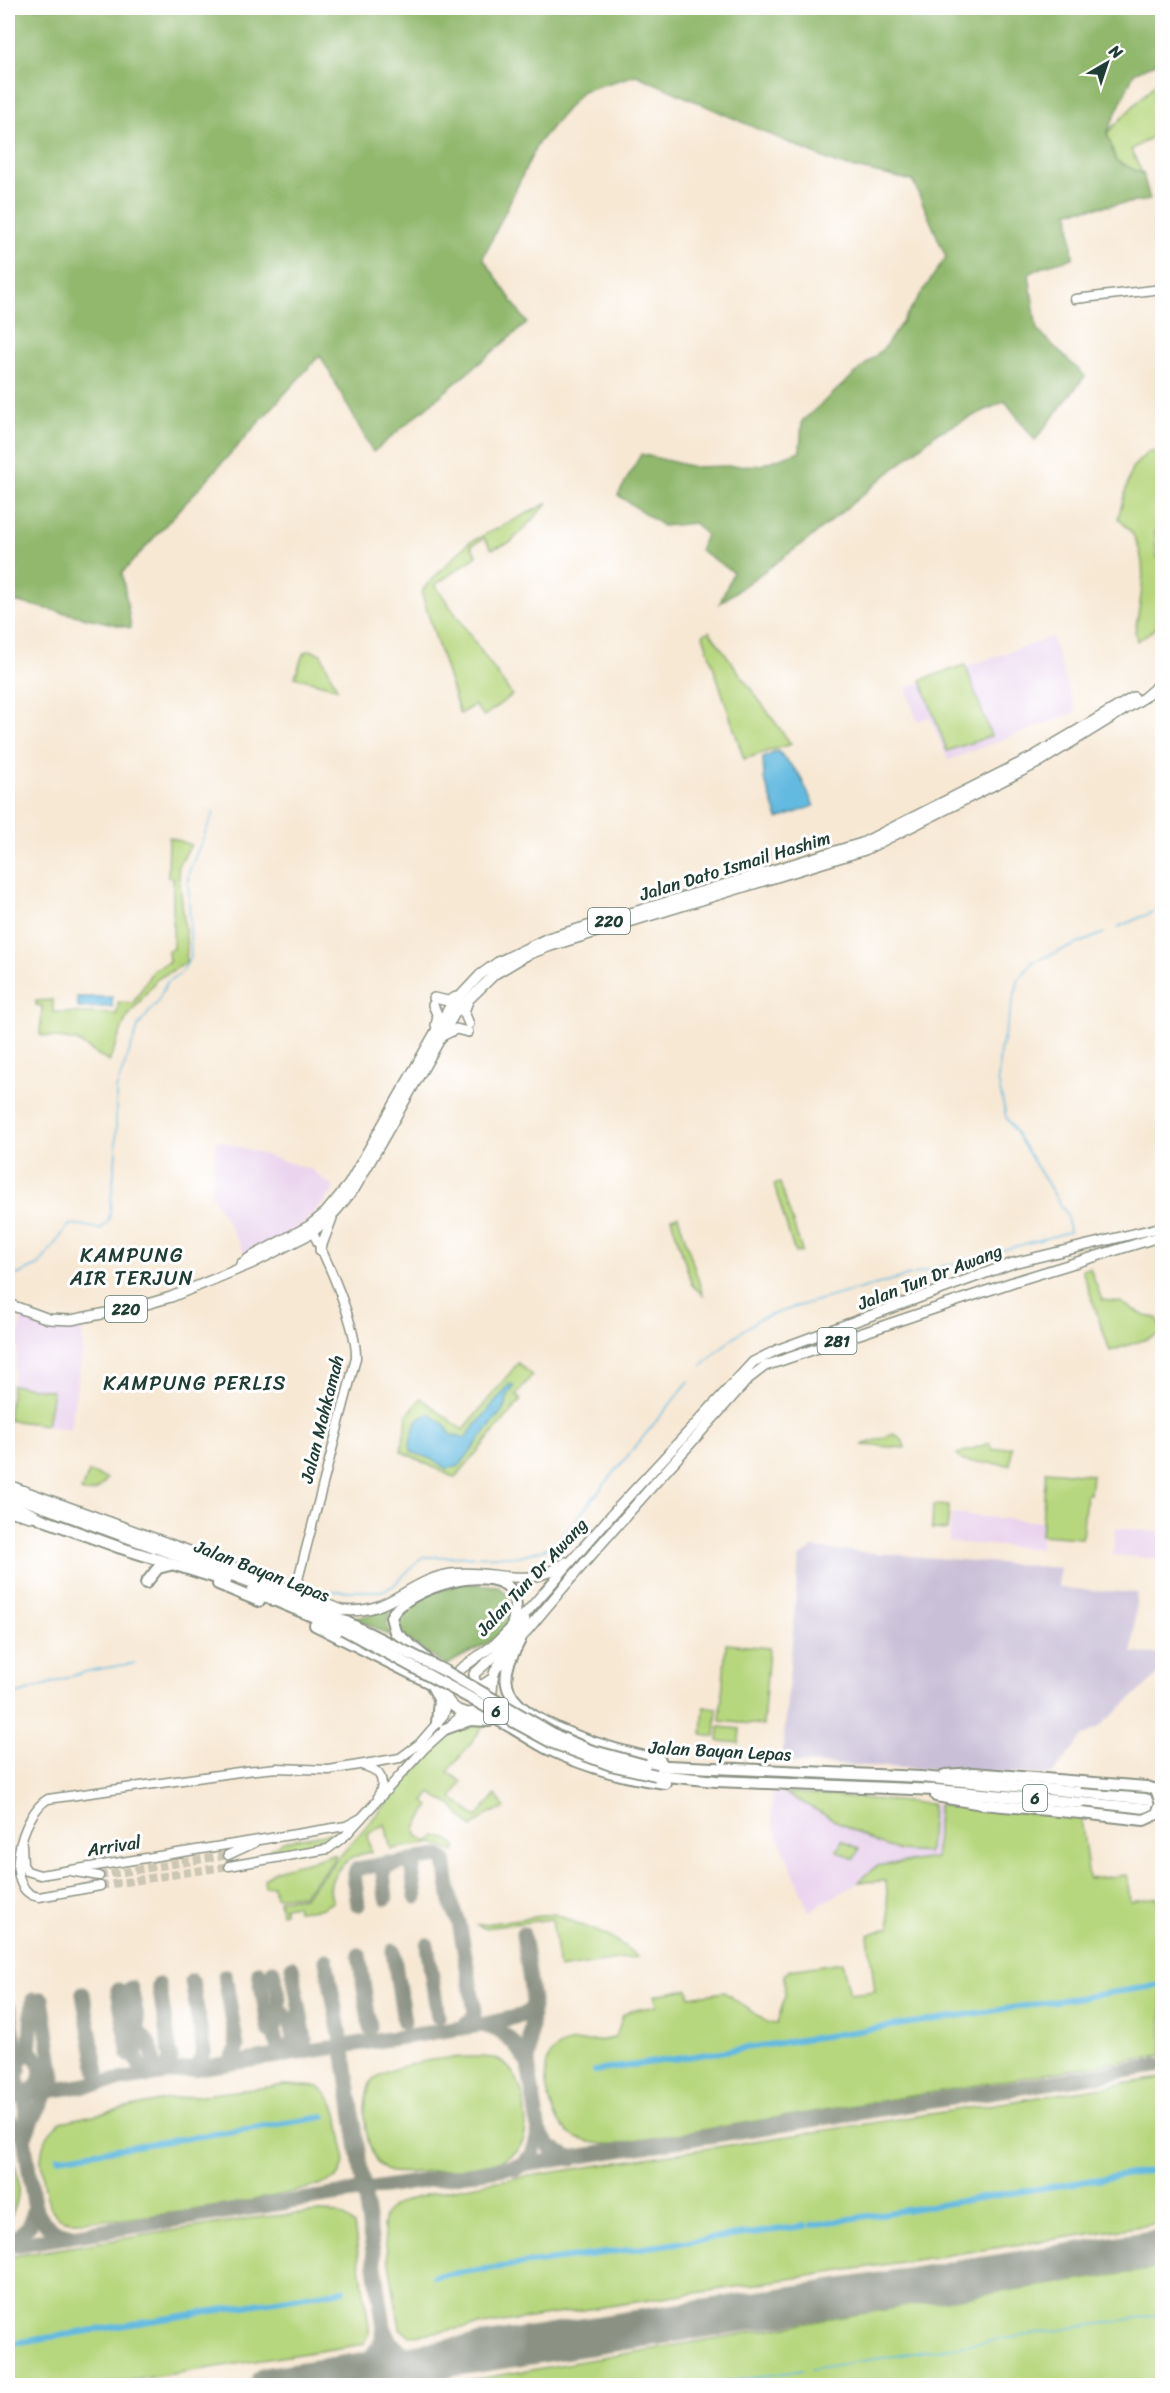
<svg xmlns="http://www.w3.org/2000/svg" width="1170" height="2393" font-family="Sriracha,sans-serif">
	<rect width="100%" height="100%" fill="#fff"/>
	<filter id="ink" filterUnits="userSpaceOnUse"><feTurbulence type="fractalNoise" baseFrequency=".0167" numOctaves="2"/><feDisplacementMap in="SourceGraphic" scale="12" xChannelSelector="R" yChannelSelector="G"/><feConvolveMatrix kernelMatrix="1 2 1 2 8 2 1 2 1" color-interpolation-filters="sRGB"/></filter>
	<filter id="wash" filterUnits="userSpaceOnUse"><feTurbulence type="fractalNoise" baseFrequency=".008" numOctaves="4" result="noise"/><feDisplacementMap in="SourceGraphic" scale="24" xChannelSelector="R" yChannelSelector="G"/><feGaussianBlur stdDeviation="1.35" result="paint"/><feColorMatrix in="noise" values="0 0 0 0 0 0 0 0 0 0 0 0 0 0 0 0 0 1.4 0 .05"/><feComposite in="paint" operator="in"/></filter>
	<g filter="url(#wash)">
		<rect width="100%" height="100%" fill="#f7e8d4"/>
		<!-- built -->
		<g fill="#e9d1ed">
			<polygon points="1052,637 1076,712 948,760 930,717 917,721 906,688"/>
			<polygon points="217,1140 312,1170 333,1187 332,1193 301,1227 246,1255 211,1194"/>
			<polygon points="22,1313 58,1324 81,1325 83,1344 70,1430 8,1420"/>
			<polygon points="951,1514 1042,1522 1040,1549 949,1542"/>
			<polygon points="1115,1528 1162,1532 1162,1559 1113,1555"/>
			<polygon points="772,1791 938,1804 936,1859 876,1866 859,1882 809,1911 772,1821"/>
		</g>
		<!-- industrial -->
		<polygon fill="#c9bfd7" points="812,1548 1060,1568 1058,1588 1137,1593 1132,1653 1161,1654 1157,1664 1162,1671 1098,1728 1083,1736 1052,1775 782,1762 799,1558"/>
		<!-- green -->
		<g fill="#b7d77e" stroke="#6b8a59" stroke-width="1.5">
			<polygon points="1162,81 1162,130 1131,150 1143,174 1116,161 1107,133 1156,83"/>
			<path d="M1148,452H1162V530L1155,531L1157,557L1162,556V624L1137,641L1135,632C1140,602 1150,565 1134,537C1131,530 1123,524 1118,518L1132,468Z"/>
			<polygon points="548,503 511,542 492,549 484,538 471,546 477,556 435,585 512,695 484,716 474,705 460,714 422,595 424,588 468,543"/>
			<polygon points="709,631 791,744 744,759 703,635"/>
			<polygon points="310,650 321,654 337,688 295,677 303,654"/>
			<polygon points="965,665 991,736 947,751 921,680"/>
			<polygon points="169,837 191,845 178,866 187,948 186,963 157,979 126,1019 109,1062 77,1041 40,1035 42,1006 36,1005 36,1001 53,1000 53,1012 117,1014 118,1002 133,1003 153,970 169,962 168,950 173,949 173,878 168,877"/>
			<polygon points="780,1183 802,1251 795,1253 774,1185"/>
			<polygon points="678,1216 703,1295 692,1285 671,1218"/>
			<polygon points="1090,1268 1102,1300 1120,1302 1145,1316 1157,1318 1162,1334 1110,1351 1082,1270"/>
			<polygon points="518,1363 532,1375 516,1395 521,1400 455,1478 401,1451 408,1414 421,1398 463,1430"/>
			<polygon points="12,1385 53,1391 47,1425 8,1420"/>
			<polygon points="894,1434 902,1439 905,1448 862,1445"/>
			<polygon points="990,1443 993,1450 1012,1447 1010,1465 963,1461 957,1454"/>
			<polygon points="1046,1471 1092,1475 1090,1494 1086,1494 1082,1538 1041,1535"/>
			<path d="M89,1472L107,1479C99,1489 95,1496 81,1491Z"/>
			<polygon points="933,1505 949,1506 947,1530 932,1529"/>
			<polygon points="726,1644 769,1648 763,1725 720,1721"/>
			<polygon points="704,1707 717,1708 715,1737 702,1735"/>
			<path d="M481,1724L484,1726L448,1772L462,1782L452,1798L477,1817L496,1794L505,1809L489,1813L472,1827L452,1806L431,1793L424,1802L429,1806L416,1828L417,1835L427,1842L436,1836L449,1840L457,1847L455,1852L434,1843L391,1849L385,1824L368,1834L371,1852C347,1855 322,1877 333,1902L320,1909L297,1911L296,1905L284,1907V1912L281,1913L279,1900L304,1897L414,1772L456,1730Z"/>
			<polygon points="719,1727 740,1729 739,1743 718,1741"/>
			<polygon points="783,1792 932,1804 929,1850 927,1853 900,1851 877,1843"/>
			<path d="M938,1804L1081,1818L1089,1879L1127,1875L1130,1901L1158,1897L1162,1929V2055L616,2144C601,2145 579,2142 567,2132C550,2116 534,2064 557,2048C573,2037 598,2045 616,2037L623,2015L630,2011L657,2006L655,1995L688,1989L690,1997L724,1992L768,2023L777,2024L785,1996L784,1975L790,1970L842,1962L850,1994L875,1991L868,1935L890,1927L886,1881L859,1882L876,1866L936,1858Z"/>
			<polygon points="343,1831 324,1845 265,1853 283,1841"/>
			<polygon points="842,1840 859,1849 854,1859 837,1851"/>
			<path d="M332,1854L336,1855L334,1860L303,1895L275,1897L273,1886L265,1887L264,1879C280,1862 312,1865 332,1854Z"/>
			<path d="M555,1914C583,1927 614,1934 637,1957L559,1969L552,1919L484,1928L477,1925Z"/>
			<path d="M495,2058C512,2065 521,2084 524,2102C525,2116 529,2133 520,2146C514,2154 506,2159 498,2162C482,2167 402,2176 388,2171C363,2160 359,2098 373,2079C407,2059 456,2055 495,2058Z"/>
			<path d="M1162,2078V2223L409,2336L400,2328L383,2226C384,2219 385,2214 390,2209C403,2196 465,2188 485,2183Z"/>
			<path d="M286,2085L319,2087C333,2097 338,2114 341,2130C343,2145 349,2167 336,2178C314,2195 86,2230 62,2219C45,2211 45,2185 42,2170C39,2150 45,2133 61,2122L169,2099Z"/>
			<path d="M8,2154C22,2171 22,2202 8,2220Z"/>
			<path d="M320,2212C335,2212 344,2214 354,2225L369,2327V2335L364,2344L101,2385H8V2257L253,2218Z"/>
			<polygon points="1162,2268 1162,2385 442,2385 924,2303"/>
		</g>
		<!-- forest -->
		<g fill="#91b86d" stroke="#587a50" stroke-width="1.5">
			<polygon points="8,8 1162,8 1162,60 1134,73 1107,133 1116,161 1143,174 1150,200 1069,211 1073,258 1044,266 1029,274 1037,330 1085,376 1035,440 1005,401 937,433 809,539 720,603 733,572 700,550 706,535 695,523 663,526 618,495 641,454 694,467 761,465 800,451 802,421 885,347 946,257 913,181 837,164 636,75 582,91 538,143 483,258 527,323 373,452 320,355 122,573 131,628 8,600"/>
			<path d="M463,1583L498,1586L508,1595C526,1638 469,1648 446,1666L407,1639L396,1625L397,1615L420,1596Z"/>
			<polygon points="388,1608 390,1609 387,1623 391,1636 352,1617 371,1615"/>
		</g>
		<!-- water -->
		<g fill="#64bae0" stroke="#427c8a" stroke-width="1.5">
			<polygon points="778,751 799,774 814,806 778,819 764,778 763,758"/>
			<polygon points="77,997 112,997 112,1007 78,1008"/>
			<path d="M510,1384L514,1387L507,1397L506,1406L459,1466L446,1469L436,1461L412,1452C407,1442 414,1431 417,1419L430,1414L445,1425L451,1435L465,1438Z"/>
		</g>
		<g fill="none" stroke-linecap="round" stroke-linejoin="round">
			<!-- stream -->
			<g stroke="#64bae0" stroke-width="1.5">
				<polyline points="1118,927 1162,908"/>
				<path d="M8,1279L39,1265L69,1225C78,1222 91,1229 101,1229L109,1220L116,1153V1089L139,1025L158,1001L167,982L182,972L191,956L188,874L214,812"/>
				<polyline points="702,1366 731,1339 759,1319 808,1303 1069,1232 1067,1215 1006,1117 998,1080 1000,1051 1019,979 1033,962 1104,933"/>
				<polyline points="332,1591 382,1591 393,1586 422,1557 520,1556 554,1546 689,1381"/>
				<polyline points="8,1697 88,1671 135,1663"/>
				<polyline points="811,2369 1162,2314"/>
				<polyline points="699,2386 803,2370"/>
			</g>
			<!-- canal -->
			<g stroke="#64bae0" stroke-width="6">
				<polyline points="595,2071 1162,1985"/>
				<polyline points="58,2158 324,2117"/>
				<polyline points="812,2225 1162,2169"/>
				<polyline points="434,2276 805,2226"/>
				<polyline points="8,2344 344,2290"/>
			</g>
			<!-- taxiway -->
			<g stroke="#8b9284" stroke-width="15">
				<polyline points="418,1859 440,1856 445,1861 451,1902 459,1922 475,2011 472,2020 461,2028"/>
				<polyline points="386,1898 383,1874 385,1866 418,1859 412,1870 416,1897"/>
				<polyline points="358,1905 354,1874 357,1869 388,1863"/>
				<polyline points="523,1934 533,2001 528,2064 539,2132"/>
				<polyline points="427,1945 438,2017"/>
				<polyline points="393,1951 404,2022"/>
				<polyline points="359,1955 370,2028"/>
				<path d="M326,1960L345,2062L384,2327C394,2356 411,2356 437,2359"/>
				<polyline points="292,1967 305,2039 300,2053"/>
				<path d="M273,1971C275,1982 281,1997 279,2008C277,2029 266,2036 287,2055C297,2039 294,2021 279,2009"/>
				<polyline points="259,1972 269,2032"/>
				<polyline points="225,1976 237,2047 228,2064"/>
				<polyline points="192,1981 204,2052 196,2069"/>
				<polyline points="159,1985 171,2060 162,2074"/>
				<path d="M131,1988C133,2001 139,2019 138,2032C136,2053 131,2059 149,2076C157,2060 154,2044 138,2032"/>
				<polyline points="118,1990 129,2055"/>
				<polyline points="83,1994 99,2084"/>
				<polyline points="10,2010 19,2070"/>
				<path d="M482,2025C505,2030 517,2044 528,2064"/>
				<path d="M26,2094C44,2084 46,2064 29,2052"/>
				<polyline points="8,2097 481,2025 524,2015 533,2007"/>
				<polyline points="8,2119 24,2138 34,2204"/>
				<path d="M25,2126L26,2094C13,2081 13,2063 29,2052L33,2000"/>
				<polyline points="24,2138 54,2078 42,1999"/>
				<polyline points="516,2169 532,2155 539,2132 550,2147 572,2159"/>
				<path d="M10,2244L30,2225L34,2204C40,2221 50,2232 68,2235"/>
				<polyline points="8,2246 1162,2065"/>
				<path d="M341,2374C363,2364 383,2354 384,2327"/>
				<polyline points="303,2380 313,2381 320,2386"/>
				<polyline points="369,2386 395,2366 404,2365"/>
			</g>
			<!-- runway -->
			<polyline stroke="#8b9284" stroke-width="38" points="268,2386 1162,2248"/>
		</g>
	</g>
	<g filter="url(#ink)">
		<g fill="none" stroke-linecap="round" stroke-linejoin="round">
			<!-- secondary-tunnel -->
			<g stroke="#ccc6b4" stroke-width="8" stroke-dasharray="8 4" stroke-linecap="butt">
				<polyline points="99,1876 228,1855"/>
				<polyline points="100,1886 229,1866"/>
			</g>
			<defs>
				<g id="secondary">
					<polyline points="1075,299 1162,289"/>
					<path d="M295,1591L356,1358C357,1326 326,1256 310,1228"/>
					<path d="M364,1766C381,1770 386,1781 378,1796"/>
					<polyline points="22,1844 23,1865 27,1871 40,1875 346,1826 361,1818"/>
					<polyline points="228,1855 254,1843"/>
					<polyline points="229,1866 328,1849 346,1835 424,1749 464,1713"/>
					<polyline points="70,1871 99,1876"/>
					<path d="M100,1886L39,1897C0,1891 22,1813 48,1799L246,1771L277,1768L329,1770L400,1758L419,1744L444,1715L448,1701"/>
				</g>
				<g id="primary">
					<polyline points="434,998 448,1001 456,997"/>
					<polyline points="468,1001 464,1012 469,1024"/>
					<polyline points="433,1005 438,1016 436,1025"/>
					<polyline points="444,1035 456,1029 468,1032"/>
					<path d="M1162,1227L1013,1263L777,1350L753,1362L615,1511L526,1613L495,1644L447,1679C438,1699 459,1719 479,1711C498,1702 489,1686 495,1671C501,1658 517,1644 526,1632C597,1545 674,1463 748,1379L765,1366L1019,1280L1162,1236"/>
					<polyline points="320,1250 332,1218"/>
					<polyline points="241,1264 251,1257 309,1226 325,1213 349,1184 449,1008 480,975 498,962 548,938 862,843 1034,756 1134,697"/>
					<polyline points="8,1304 49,1319 71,1320 137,1307 171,1297 253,1263 312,1233 336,1211 355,1188 455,1013 495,974 527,955 551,946 865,850 1038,763 1142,699 1162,682"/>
					<path d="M8,1485L236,1568L341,1610C390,1616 408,1580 451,1574C495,1568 527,1592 566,1562"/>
					<polyline points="8,1511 30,1517"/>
					<polyline points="493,1678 481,1686 475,1682 474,1674 499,1652 525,1620"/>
				</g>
				<g id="highway">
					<polyline points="8,1494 273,1590 346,1622"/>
					<polyline points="8,1503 44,1520 118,1547 226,1581"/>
					<polyline points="146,1583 158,1568 170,1565"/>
					<polyline points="218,1584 259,1601"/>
					<polyline points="252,1591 343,1629"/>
					<polyline points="315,1625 430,1683 445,1694"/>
					<path d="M520,1640C513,1654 504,1668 507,1684C513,1725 625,1753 660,1760"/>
					<path d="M426,1658L395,1632L391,1617C405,1588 498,1559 514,1595C518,1605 514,1617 512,1627"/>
					<polyline points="432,1686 439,1699 437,1723"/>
					<path d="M477,1712C503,1719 526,1738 550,1750C586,1767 625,1778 665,1783"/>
					<polyline points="445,1729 470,1720 489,1721"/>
					<polyline points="645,1765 921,1777 1162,1800"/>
					<polyline points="656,1775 716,1781 936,1790 1162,1810"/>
					<polyline points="945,1775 974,1773 1081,1782"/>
					<polyline points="936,1796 982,1804 1081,1813"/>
				</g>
			</defs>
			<!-- secondary casing -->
			<use href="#secondary" stroke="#8b9284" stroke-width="11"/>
			<!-- primary casing -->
			<use href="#primary" stroke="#8b9284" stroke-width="12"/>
			<!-- highway casing -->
			<use href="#highway" stroke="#8b9284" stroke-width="14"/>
			<!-- secondary -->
			<use href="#secondary" stroke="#fff" stroke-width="8"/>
			<!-- primary -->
			<use href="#primary" stroke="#fff" stroke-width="9"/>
			<!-- highway -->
			<use href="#highway" stroke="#fff" stroke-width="10"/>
			<defs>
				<g id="highway-bridge">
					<polyline points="346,1622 445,1671 557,1736 590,1750 645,1765"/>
					<polyline points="343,1629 553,1743 611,1765 656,1775"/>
					<polyline points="1081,1782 1147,1787 1156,1790 1161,1804 1157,1814 1144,1820 1081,1813"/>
				</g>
			</defs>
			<!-- highway-bridge casing -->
			<use href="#highway-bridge" stroke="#8b9284" stroke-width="14" stroke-linecap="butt"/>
			<!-- highway-bridge -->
			<use href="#highway-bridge" stroke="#fff" stroke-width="10"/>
		</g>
	</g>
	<g text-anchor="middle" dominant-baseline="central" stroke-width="6" stroke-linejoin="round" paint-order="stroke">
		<!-- shield labels -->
		<g fill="#fff" stroke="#627771" stroke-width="1.5">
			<rect x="588" y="908" width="42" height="26" rx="4.5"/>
			<rect x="105" y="1296" width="42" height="26" rx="4.5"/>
			<rect x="817.5" y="1328" width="39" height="26" rx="4.5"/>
			<rect x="484" y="1698" width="24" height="26" rx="4.5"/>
			<rect x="1023" y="1785" width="24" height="26" rx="4.5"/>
		</g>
		<g font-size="16" font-weight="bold" fill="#1f3d34">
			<text x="609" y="921">220</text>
			<text x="126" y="1309">220</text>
			<text x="837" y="1341">281</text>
			<text x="496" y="1711">6</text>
			<text x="1035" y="1798">6</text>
		</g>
		<!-- street labels -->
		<g font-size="18" fill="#1f3d34" stroke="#fff">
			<text transform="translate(735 866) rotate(-17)">Jalan Dato Ismail Hashim</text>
			<text transform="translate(930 1277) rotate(-21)">Jalan Tun Dr Awang</text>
			<text transform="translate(322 1419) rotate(-76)">Jalan Mahkamah</text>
			<text transform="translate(262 1571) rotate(21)">Jalan Bayan Lepas</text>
			<text transform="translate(532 1577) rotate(-47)">Jalan Tun Dr Awang</text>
			<text transform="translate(720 1751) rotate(3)">Jalan Bayan Lepas</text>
			<text transform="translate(114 1846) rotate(-9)">Arrival</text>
		</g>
		<!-- neighbourhood labels -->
		<g font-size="20" letter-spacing="1.5" fill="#1f3d34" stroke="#fff">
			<text x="132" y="1255">KAMPUNG<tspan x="132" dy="23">AIR TERJUN</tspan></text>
			<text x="195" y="1383">KAMPUNG PERLIS</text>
		</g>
	</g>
	<!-- margin -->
	<rect width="1170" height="2393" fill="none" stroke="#fff" stroke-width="30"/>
	<!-- north arrow -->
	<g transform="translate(1107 63) rotate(39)" stroke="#ffffff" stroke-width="4.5" paint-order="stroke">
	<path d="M0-4.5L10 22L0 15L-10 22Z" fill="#1f3d34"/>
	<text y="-9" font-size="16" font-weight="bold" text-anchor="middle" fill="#1f3d34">N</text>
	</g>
</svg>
